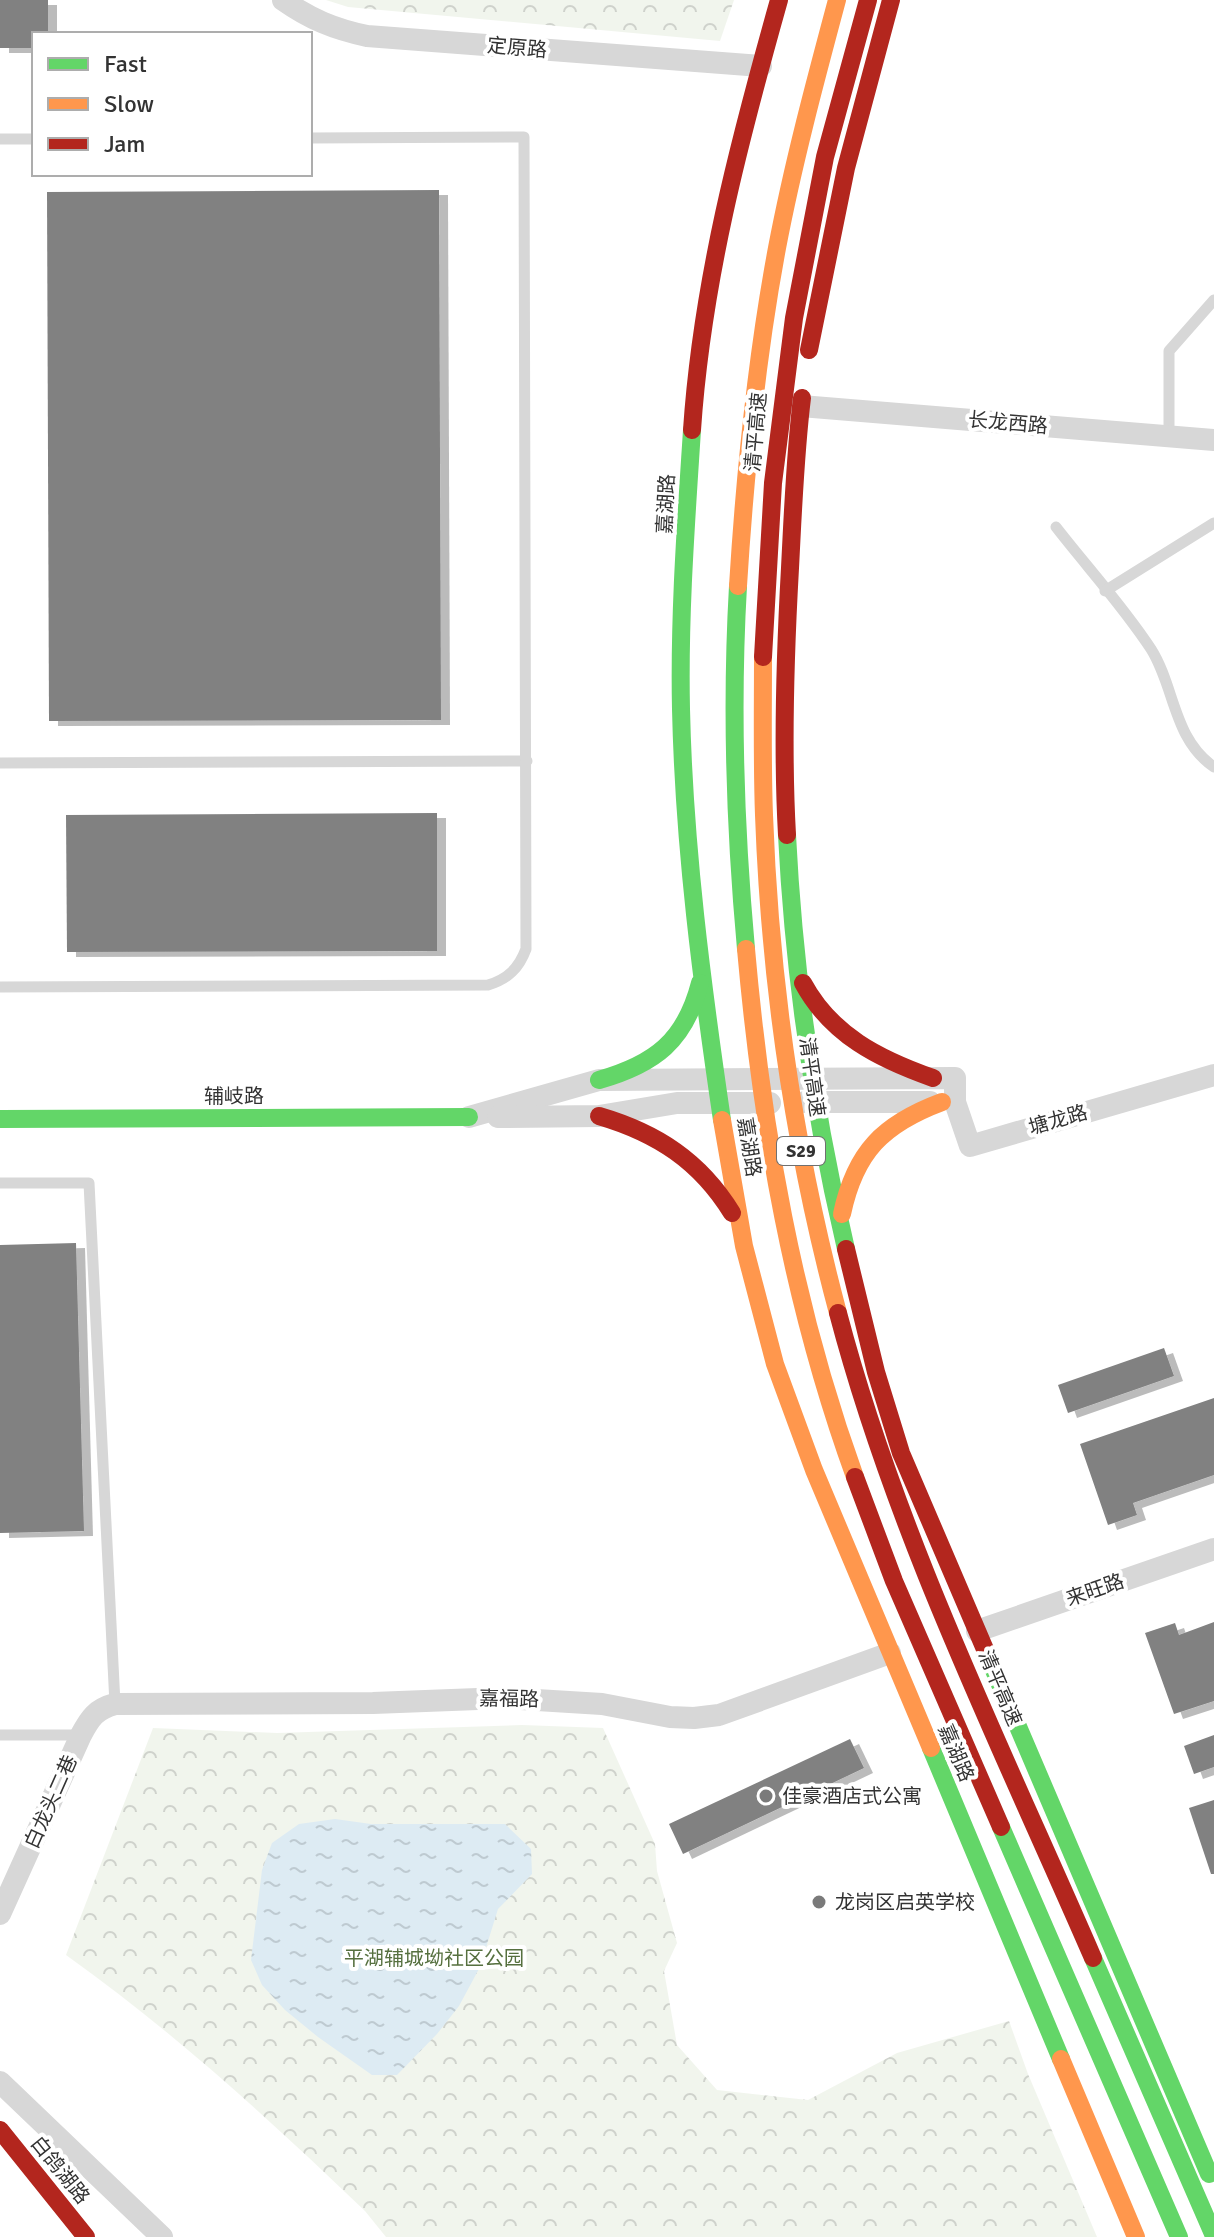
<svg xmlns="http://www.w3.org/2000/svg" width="1214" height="2237" font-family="Signika,'Noto Sans SC',sans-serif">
	<defs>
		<pattern id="park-crowns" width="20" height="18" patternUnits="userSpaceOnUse" patternTransform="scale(2)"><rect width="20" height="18" fill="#f1f5ed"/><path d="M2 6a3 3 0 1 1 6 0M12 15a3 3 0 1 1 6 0" fill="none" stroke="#cfd2cc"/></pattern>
		<pattern id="water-ripples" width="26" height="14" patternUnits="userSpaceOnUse" patternTransform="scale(2)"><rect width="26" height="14" fill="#ddebf3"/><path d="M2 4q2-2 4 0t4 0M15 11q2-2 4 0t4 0" fill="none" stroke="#becad1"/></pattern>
		<filter id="shadow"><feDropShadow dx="9" dy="5" stdDeviation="0" flood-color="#0004"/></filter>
	</defs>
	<rect width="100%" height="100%" fill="#fff"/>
	<!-- park -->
	<g fill="url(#park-crowns)">
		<polygon points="326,0 734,0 720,41 348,7"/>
		<path d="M522,1725L603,1728L655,1844L657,1871L677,1943L664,1971L677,2045L717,2090L808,2100L897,2053L1009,2021L1028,2074L1097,2237H386L365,2211C269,2119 174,2032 66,1955L153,1728L277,1733Z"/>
	</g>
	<!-- water -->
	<polygon fill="url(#water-ripples)" points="335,1819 371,1824 505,1824 531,1849 532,1874 498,1909 480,1967 459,2006 437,2034 397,2075 372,2075 318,2037 285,2010 262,1985 251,1960 262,1870 272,1843 299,1824"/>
	<!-- building -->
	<g fill="#818181" filter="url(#shadow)">
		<polygon points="0,0 48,0 48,34 34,34 34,48 0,48"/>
		<polygon points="439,190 441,720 49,721 47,192"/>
		<polygon points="437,813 437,951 67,952 66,815"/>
		<polygon points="76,1243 84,1531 0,1533 0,1245"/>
		<polygon points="1164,1348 1174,1376 1068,1413 1058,1385"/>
		<polygon points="1214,1398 1214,1475 1133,1503 1137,1515 1108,1525 1080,1444"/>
		<polygon points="1214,1622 1214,1701 1174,1714 1145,1633 1175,1623 1179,1635"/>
		<polygon points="1214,1735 1214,1767 1194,1774 1184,1746"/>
		<polygon points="850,1739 864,1768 683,1854 669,1824"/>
		<polygon points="1214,1800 1214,1874 1211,1874 1189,1808"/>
	</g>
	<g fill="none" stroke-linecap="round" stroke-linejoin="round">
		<!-- lane -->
		<g stroke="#d7d7d7" stroke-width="11">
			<polyline points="0,139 34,139"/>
			<polyline points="1169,436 1169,351 1214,300"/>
			<path d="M1056,527C1087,567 1123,606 1151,649C1175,687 1173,739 1214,767"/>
			<polyline points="1105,591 1214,523"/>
			<polyline points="0,763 527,761"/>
			<path d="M0,987L488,985C508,979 519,968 526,949L524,137L310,138"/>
			<polyline points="0,1183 89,1183 115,1704"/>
			<polyline points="0,1735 80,1735"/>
		</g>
		<!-- street -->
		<g stroke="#d7d7d7" stroke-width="22">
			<path d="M283,0C310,19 334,29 367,36L761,66"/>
			<polyline points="801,406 1214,440"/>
			<polyline points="805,1102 930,1102"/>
			<polyline points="469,1117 599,1080 955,1078 955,1102 970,1146 1214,1075"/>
			<polyline points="498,1117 599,1116 677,1103 770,1103"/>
			<polyline points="977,1631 1214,1549"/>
			<path d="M0,1914L81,1735C90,1718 96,1709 115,1704L373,1703L504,1698L602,1704L670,1717L694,1718L719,1715L890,1653"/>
			<polyline points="0,2082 162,2237"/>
		</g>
		<!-- fast -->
		<g stroke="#63d668" stroke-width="18">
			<path d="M692,430C686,523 679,616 681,709C684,847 702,984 722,1120"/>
			<path d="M787,835C794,975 814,1113 846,1249"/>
			<path d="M599,1080C655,1064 685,1041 700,983"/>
			<polyline points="0,1119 469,1117"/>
			<polyline points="987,1654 1209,2174"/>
			<polyline points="931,1748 1061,2059"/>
		</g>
		<!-- slow -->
		<g stroke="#ff974d" stroke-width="18">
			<polyline points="722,1120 744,1246 775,1364 814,1470 931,1748"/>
			<path d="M842,1214C855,1152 883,1124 942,1102"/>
			<polyline points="1061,2059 1136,2237"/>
		</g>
		<!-- jam -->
		<g stroke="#b3261e" stroke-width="18">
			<polyline points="809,350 846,168 891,0"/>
			<path d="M692,430C702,282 739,142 779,0"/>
			<path d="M787,835C782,746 785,657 790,568C793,511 795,454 802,398"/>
			<path d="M803,983C831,1035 879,1059 933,1078"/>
			<path d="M599,1116C657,1133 700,1161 732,1213"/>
			<polyline points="846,1249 876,1372 901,1453 987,1654"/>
			<polyline points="0,2130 86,2237"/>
		</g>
		<!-- fast-bridge -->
		<g stroke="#63d668" stroke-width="18">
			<path d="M738,586C731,707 735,828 746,949"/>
			<polyline points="1001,1827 1179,2237"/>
			<polyline points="1093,1958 1214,2236"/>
		</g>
		<!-- slow-bridge -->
		<g stroke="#ff974d" stroke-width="18">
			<path d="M738,586C745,473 756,360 777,248C793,164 815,82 837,0"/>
			<path d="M763,657C763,710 762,762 764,815C770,982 795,1152 838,1313"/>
			<path d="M746,949C762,1130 793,1306 855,1477"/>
		</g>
		<!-- jam-bridge -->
		<g stroke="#b3261e" stroke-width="18">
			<polyline points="763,657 773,483 794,318 825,157 868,0"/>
			<path d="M838,1313C897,1537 1001,1746 1093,1958"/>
			<polyline points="855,1477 894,1581 1001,1827"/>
		</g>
	</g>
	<!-- markers -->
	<g fill="#7a7a7a" stroke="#fff" stroke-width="3">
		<circle cx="766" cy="1796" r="8"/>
		<circle cx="819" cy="1902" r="8"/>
	</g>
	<g text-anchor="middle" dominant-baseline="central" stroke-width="8" stroke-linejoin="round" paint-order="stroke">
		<!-- shield labels -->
		<rect fill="#fff" stroke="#707070" stroke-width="2" x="777" y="1137" width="48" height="28" rx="6"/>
		<g font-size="18" font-weight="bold" fill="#333">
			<text x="801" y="1151">S29</text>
		</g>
		<!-- street labels -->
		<g font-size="20" fill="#333" stroke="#fff">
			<text transform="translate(517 48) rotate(5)">定原路</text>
			<text transform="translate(1008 423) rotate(5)">长龙西路</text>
			<text transform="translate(756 432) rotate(-85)">清平高速</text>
			<text transform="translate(666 504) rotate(-87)">嘉湖路</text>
			<text transform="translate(812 1077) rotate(82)">清平高速</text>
			<text x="234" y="1096">辅岐路</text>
			<text transform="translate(1058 1120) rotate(-16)">塘龙路</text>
			<text transform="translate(749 1147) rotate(81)">嘉湖路</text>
			<text transform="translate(1095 1590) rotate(-19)">来旺路</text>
			<text transform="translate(1000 1688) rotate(67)">清平高速</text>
			<text transform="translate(509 1699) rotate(1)">嘉福路</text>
			<text transform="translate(956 1753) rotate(67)">嘉湖路</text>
			<text transform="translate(51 1802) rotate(-66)">白龙头二巷</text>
			<text transform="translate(60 2170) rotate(51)">白鸽湖路</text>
		</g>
		<!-- poi labels -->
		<g font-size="20" fill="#333" stroke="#fff" text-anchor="start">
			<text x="782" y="1796">佳豪酒店式公寓</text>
			<text x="835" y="1902">龙岗区启英学校</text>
		</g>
		<!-- park labels -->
		<g font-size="20" fill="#56703f" stroke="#fff">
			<text x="434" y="1958">平湖辅城坳社区公园</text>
		</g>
	</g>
	<!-- legend -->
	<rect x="32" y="32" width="280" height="144" fill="#ffffff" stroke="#adadad" stroke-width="2"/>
	<rect x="48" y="58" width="40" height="12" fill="#63d668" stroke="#adadad" stroke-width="2"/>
	<text x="104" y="72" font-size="24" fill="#333333">Fast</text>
	<rect x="48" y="98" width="40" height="12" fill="#ff974d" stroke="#adadad" stroke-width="2"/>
	<text x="104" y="112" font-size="24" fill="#333333">Slow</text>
	<rect x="48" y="138" width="40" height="12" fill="#b3261e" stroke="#adadad" stroke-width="2"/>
	<text x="104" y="152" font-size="24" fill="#333333">Jam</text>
</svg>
